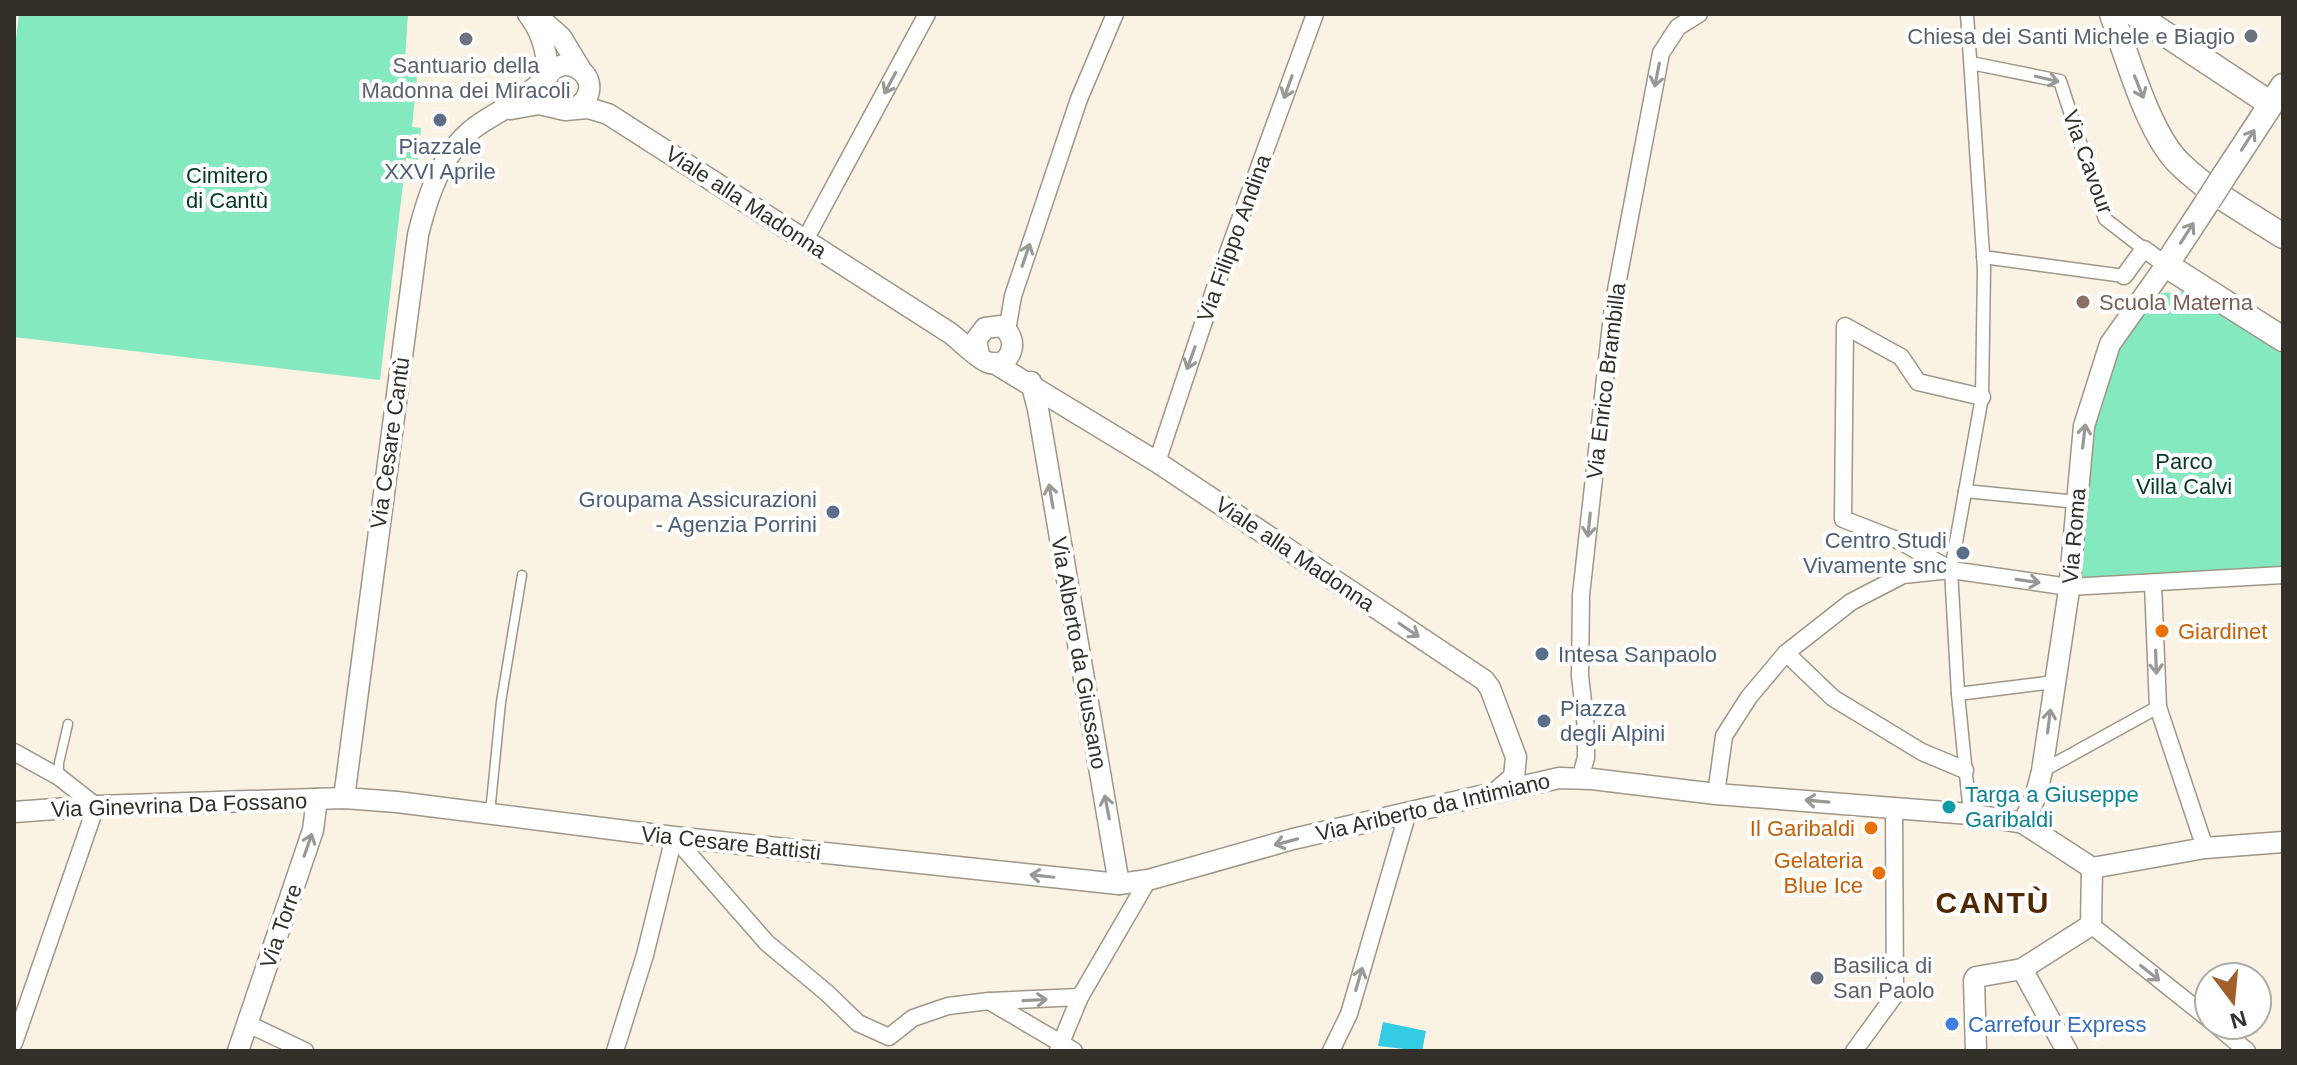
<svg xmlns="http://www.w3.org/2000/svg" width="2297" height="1065" font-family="Arial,sans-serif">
	<rect width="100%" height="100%" fill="#faf3e3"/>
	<!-- green -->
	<g fill="#84e9be">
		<polygon points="19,14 408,14 404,75 417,77 412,127 421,128 418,160 406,158 380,380 14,337 14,57"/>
		<polygon points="2191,291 2283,352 2283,572 2070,581 2090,430 2115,353 2161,293"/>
	</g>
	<!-- water -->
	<polygon fill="#34cce5" points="1383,1022 1426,1031 1422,1051 1378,1046"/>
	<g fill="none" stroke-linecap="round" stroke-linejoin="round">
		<defs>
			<g id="service">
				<polyline points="59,777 59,763 68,724"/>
				<polyline points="490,813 501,702 522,575"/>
			</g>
			<g id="pedestrian">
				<polyline points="1967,14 1984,269 1982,397 1951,570 1958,694 1970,814"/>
				<polyline points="1971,63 2060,81 2105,219 2144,249"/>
				<polyline points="1983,257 2124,276"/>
				<polyline points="1965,491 2077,502"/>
				<polyline points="1958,694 2054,682"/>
				<polyline points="2042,771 2158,707"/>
			</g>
			<g id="minor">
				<polyline points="805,240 927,14"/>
				<polyline points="2124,276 2144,249 2166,265"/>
				<polyline points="1007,331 1013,296 1079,99 1115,14"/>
				<polyline points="1157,462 1215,288 1315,14"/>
				<polyline points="1951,570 1902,542 1843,519 1845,326 1901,357 1918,382 1982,397"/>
				<polyline points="2153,584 2158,707 2205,848"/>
				<polyline points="1786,653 1833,698 1922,752 1965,770"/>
				<polyline points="14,752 59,777 96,806 14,1043"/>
				<polyline points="1583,768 1586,758 1586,728 1580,676 1581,595 1613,306 1661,53 1678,27 1699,14"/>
				<polyline points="1716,794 1724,736 1749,697 1786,653 1851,602 1903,575 1951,570 2069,587 2283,575"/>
				<polyline points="674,837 767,943 827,993 858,1023 889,1037 913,1018 948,1006 989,1001 1074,1051"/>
				<polyline points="2091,925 2209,1019"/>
				<polyline points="991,1001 1080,997"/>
				<polyline points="248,1024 305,1051"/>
				<polyline points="2216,1025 2247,1051"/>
				<polyline points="1058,1050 1080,997 1148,880"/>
				<polyline points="615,1051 645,955 674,837"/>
				<polyline points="1331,1051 1349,1014 1408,812"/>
				<polyline points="1854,1051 1895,995 1894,807"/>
			</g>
			<g id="tertiary">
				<polyline points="535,14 561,37 581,70"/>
				<path d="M545,82C560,42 614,82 576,108"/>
				<path d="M511,109L539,104L565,110L588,108L608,114L950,333C961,341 974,356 987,362C1009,371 1023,340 1001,326L985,328L976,340L979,355"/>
				<polyline points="994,363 1157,462 1484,680 1490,688 1516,757 1514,777 1499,790"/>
				<polyline points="1031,382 1038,409 1119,884"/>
				<path d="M344,798L418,235C428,194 443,148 481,123C504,108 528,97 547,76C548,53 542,32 528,14"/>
				<polyline points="14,812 96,806 344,798 397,802 674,837 1119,884 1148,880 1293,839 1559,778 1592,779 1716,794 1970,814 2023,823 2092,868"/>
				<polyline points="2023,823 2035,798 2042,771 2069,590 2084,426 2110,344 2166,265"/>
				<polyline points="2092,868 2205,848 2283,842"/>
				<polyline points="2022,969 2067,1051"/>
				<polyline points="238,1051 313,830 317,799"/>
				<polyline points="1976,1051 1974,980 1976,977 2022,969 2091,925 2092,868"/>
			</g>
			<g id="secondary">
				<path d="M2112,14C2127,56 2149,136 2181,165C2210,193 2249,214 2283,236"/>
				<polyline points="2135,14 2271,104"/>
				<polyline points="2224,176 2283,86"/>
				<polyline points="2208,201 2166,265 2283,339"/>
			</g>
		</defs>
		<!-- service casing -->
		<use href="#service" stroke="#9d9788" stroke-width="11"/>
		<!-- pedestrian casing -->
		<use href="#pedestrian" stroke="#9d9788" stroke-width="15"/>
		<!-- minor casing -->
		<use href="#minor" stroke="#9d9788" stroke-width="19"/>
		<!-- tertiary casing -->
		<use href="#tertiary" stroke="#9d9788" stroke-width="23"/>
		<!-- secondary casing -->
		<use href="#secondary" stroke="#9d9788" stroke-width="27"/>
		<!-- service -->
		<use href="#service" stroke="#fff" stroke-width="8"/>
		<!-- pedestrian -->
		<use href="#pedestrian" stroke="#fff" stroke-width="12"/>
		<!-- minor -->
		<use href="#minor" stroke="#fff" stroke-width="16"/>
		<!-- tertiary -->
		<use href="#tertiary" stroke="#fff" stroke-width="20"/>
		<!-- secondary -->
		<use href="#secondary" stroke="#fff" stroke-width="24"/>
		<defs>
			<polyline id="secondary-bridge" points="2208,201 2224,176"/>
		</defs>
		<!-- secondary-bridge casing -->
		<use href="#secondary-bridge" stroke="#9d9788" stroke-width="27" stroke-linecap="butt"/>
		<!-- secondary-bridge -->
		<use href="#secondary-bridge" stroke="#fff" stroke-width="24"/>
	</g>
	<!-- one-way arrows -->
	<defs><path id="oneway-shaft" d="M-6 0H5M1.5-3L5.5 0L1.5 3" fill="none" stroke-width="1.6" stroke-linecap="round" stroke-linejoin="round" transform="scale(2)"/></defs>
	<g stroke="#989894">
		<use href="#oneway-shaft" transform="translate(1657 75) rotate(101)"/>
		<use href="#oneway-shaft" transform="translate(2047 79) rotate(13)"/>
		<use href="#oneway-shaft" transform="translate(890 83) rotate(118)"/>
		<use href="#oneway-shaft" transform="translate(1288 87) rotate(110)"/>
		<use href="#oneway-shaft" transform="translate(2139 87) rotate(68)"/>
		<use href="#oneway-shaft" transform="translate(2248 140) rotate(-57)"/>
		<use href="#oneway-shaft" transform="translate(2187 233) rotate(-57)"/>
		<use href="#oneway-shaft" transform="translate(1026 255) rotate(-71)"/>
		<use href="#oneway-shaft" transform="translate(1191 358) rotate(110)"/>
		<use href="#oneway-shaft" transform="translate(2084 436) rotate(-83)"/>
		<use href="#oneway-shaft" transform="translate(1051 496) rotate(-100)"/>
		<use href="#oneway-shaft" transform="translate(1589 525) rotate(96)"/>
		<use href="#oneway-shaft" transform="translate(2028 581) rotate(8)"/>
		<use href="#oneway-shaft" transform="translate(1409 630) rotate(34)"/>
		<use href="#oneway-shaft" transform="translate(2156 662) rotate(88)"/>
		<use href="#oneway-shaft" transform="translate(2049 721) rotate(-83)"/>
		<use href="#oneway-shaft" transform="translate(1817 801) rotate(-175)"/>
		<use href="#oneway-shaft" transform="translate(1107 807) rotate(-101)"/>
		<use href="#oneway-shaft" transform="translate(1286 842) rotate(165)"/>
		<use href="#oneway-shaft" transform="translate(308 845) rotate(-71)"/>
		<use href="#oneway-shaft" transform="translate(1042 876) rotate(-174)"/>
		<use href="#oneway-shaft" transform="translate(2150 973) rotate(39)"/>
		<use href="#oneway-shaft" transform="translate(1359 979) rotate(-74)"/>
		<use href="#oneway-shaft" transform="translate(1035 1000) rotate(-3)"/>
	</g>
	<!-- markers -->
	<g fill="#6b7280" stroke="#fff" stroke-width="3">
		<circle cx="2251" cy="36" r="8"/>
		<circle cx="466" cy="39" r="8"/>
		<circle cx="1817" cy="978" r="8"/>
	</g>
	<g fill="#5c6f8a" stroke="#fff" stroke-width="3">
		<circle cx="440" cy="120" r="8"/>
		<circle cx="833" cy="512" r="8"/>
		<circle cx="1963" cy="553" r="8"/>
		<circle cx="1542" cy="654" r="8"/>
		<circle cx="1544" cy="721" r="8"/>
	</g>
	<circle fill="#8d6e63" stroke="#fff" stroke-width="3" cx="2083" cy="302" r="8"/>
	<g fill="#e8710a" stroke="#fff" stroke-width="3">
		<circle cx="2162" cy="631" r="8"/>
		<circle cx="1871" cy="828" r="8"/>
		<circle cx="1879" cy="873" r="8"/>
	</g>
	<circle fill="#0f9aa8" stroke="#fff" stroke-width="3" cx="1949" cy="807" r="8"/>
	<circle fill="#3f7fe0" stroke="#fff" stroke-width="3" cx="1952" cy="1024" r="8"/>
	<g text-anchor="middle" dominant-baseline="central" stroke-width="8" stroke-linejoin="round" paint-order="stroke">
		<!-- worship labels -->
		<g font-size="22" fill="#5b616d" stroke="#fff" text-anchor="end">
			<text x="2235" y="36">Chiesa dei Santi Michele e Biagio</text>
			<text x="466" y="65" text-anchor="middle">Santuario della<tspan x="466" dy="25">Madonna dei Miracoli</tspan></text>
			<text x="1833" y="965" text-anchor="start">Basilica di<tspan x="1833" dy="25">San Paolo</tspan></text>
		</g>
		<!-- service labels -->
		<g font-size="22" fill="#4e5e75" stroke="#fff" text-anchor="end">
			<text x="440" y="146" text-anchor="middle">Piazzale<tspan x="440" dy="25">XXVI Aprile</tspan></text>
			<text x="817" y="499">Groupama Assicurazioni<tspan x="817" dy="25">- Agenzia Porrini</tspan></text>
			<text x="1947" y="540">Centro Studi<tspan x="1947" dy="25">Vivamente snc</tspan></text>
			<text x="1558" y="654" text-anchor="start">Intesa Sanpaolo</text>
			<text x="1560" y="708" text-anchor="start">Piazza<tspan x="1560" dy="25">degli Alpini</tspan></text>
		</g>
		<!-- street labels -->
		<g font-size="22" fill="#323029" stroke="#fff">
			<text transform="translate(2088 162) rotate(70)">Via Cavour</text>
			<text transform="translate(746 202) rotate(33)">Viale alla Madonna</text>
			<text transform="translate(1234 238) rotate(-70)">Via Filippo Andina</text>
			<text transform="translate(1606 381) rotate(-83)">Via Enrico Brambilla</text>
			<text transform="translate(390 443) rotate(-82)">Via Cesare Cantù</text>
			<text transform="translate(2074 536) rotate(-85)">Via Roma</text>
			<text transform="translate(1295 554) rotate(34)">Viale alla Madonna</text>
			<text transform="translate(1079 653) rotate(80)">Via Alberto da Giussano</text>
			<text transform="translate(179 805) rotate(-2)">Via Ginevrina Da Fossano</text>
			<text transform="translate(1433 807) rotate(-13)">Via Ariberto da Intimiano</text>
			<text transform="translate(731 843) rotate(6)">Via Cesare Battisti</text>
			<text transform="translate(281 926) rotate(-71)">Via Torre</text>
		</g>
		<!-- park labels -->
		<g font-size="22" fill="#023826" stroke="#fff">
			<text x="227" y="175">Cimitero<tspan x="227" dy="25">di Cantù</tspan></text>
			<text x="2184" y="461">Parco<tspan x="2184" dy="25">Villa Calvi</tspan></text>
		</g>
		<!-- education labels -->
		<g font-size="22" fill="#785e54" stroke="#fff" text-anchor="start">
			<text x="2099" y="302">Scuola Materna</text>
		</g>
		<!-- food labels -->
		<g font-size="22" fill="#c56008" stroke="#fff" text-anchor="end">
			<text x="2178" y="631" text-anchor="start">Giardinet</text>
			<text x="1855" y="828">Il Garibaldi</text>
			<text x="1863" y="860">Gelateria<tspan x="1863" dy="25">Blue Ice</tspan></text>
		</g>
		<!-- culture labels -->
		<g font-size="22" fill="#0d838f" stroke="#fff" text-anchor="start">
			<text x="1965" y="794">Targa a Giuseppe<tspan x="1965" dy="25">Garibaldi</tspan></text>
		</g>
		<!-- shop labels -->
		<g font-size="22" fill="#366cbe" stroke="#fff" text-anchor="start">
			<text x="1968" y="1024">Carrefour Express</text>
		</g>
		<!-- district labels -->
		<g font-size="30" font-weight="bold" letter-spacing="2" fill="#512700" stroke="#fff">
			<text x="1993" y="902">CANTÙ</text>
		</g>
	</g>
	<!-- border -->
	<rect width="2297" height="1065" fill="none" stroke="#323029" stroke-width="32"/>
	<!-- north arrow -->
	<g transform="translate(2233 1001) rotate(164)"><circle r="38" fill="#ffffff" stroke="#adaca9" stroke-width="2"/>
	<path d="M0-6L14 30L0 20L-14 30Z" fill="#a05f2a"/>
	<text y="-12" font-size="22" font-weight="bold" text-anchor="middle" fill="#323029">N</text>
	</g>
</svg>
